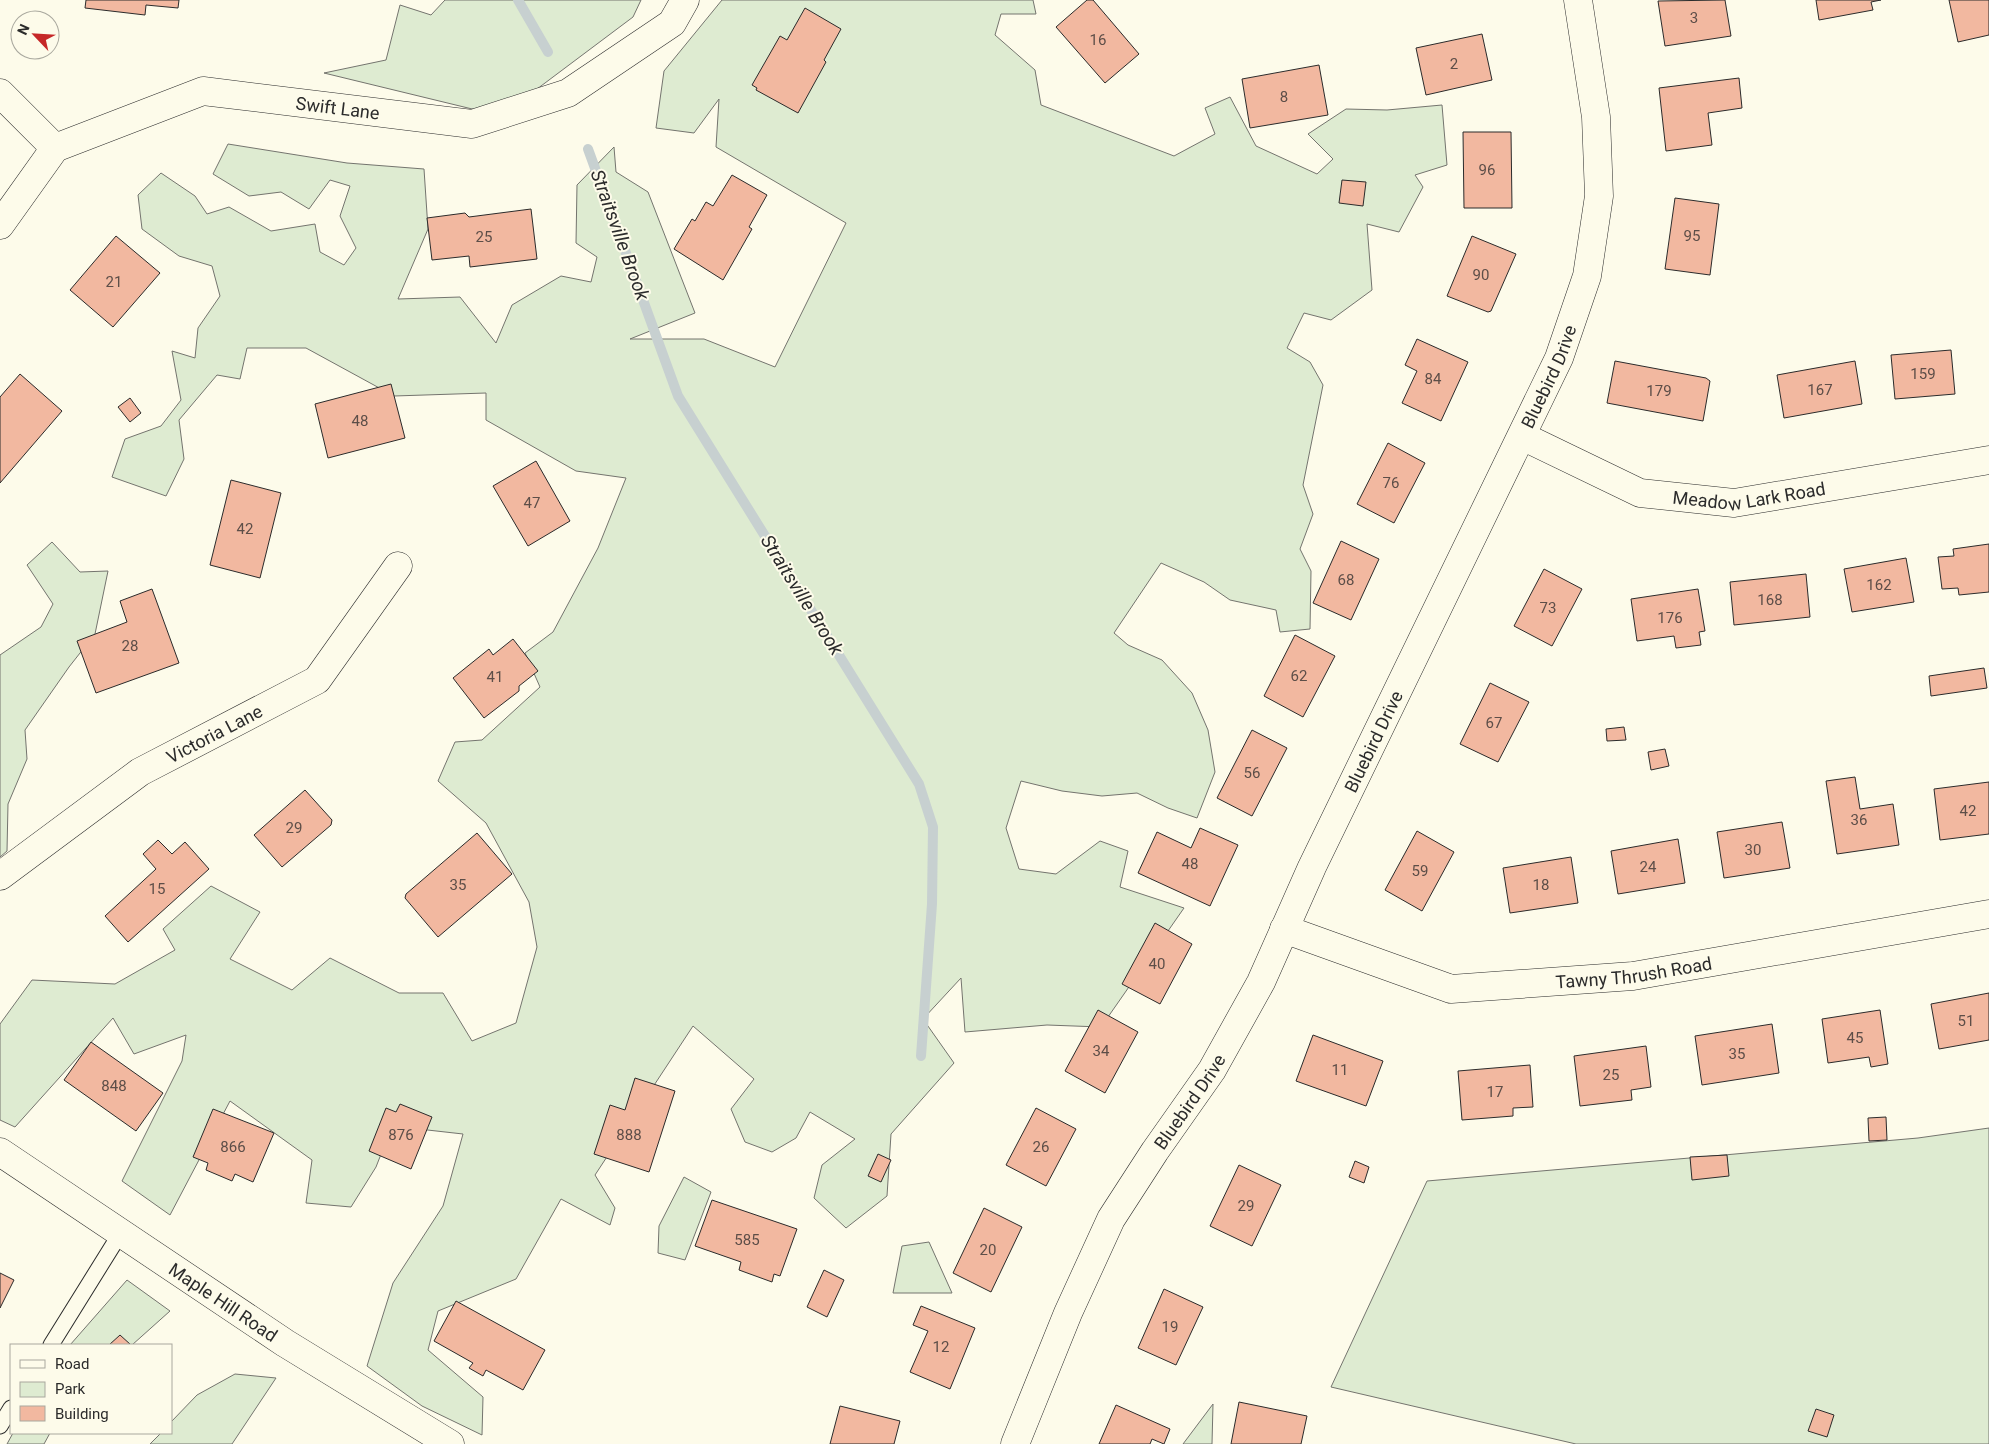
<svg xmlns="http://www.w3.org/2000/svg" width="1989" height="1444" font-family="Roboto,sans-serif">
	<rect width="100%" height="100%" fill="#fdfbea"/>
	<!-- green -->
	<g fill="#deebd1" stroke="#74746e">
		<polygon points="445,0 641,0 633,17 501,116 324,73 386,60 400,5 431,15"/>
		<polygon points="722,0 1033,0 1036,14 1001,14 995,35 1035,70 1041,105 1174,156 1215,134 1205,108 1230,97 1256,146 1317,174 1333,159 1308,134 1346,109 1387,110 1442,105 1447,165 1415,175 1423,187 1399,232 1367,224 1372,290 1331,320 1304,313 1287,348 1310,362 1323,385 1303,485 1313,514 1300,549 1311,571 1310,629 1280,632 1276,610 1230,600 1204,582 1161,563 1114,633 1128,645 1162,660 1192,693 1208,730 1215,772 1197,818 1168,808 1137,793 1102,796 1062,791 1021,781 1006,828 1019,869 1056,874 1100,841 1128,851 1120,887 1184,908 1101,1027 1047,1025 965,1032 961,978 923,1019 954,1063 891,1134 887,1196 846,1228 814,1198 822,1165 855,1139 810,1112 796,1138 772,1152 745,1142 731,1109 754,1079 693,1026 595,1175 615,1208 610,1225 561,1199 516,1279 438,1311 428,1350 483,1397 482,1435 422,1406 367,1366 393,1283 443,1206 463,1134 392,1126 376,1167 351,1207 306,1203 312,1160 230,1101 170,1215 122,1181 182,1061 186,1035 134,1054 113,1018 15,1127 0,1120 0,1024 32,980 115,984 175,950 163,929 211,886 260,912 230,959 292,990 330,958 399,993 443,993 472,1041 516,1023 537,947 529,902 486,823 438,781 455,742 482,740 540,687 525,653 553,632 598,548 626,478 576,471 486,420 486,393 394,396 306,348 247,348 240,379 217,375 179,420 184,459 166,496 112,477 125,439 161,426 181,400 172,351 195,358 198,328 220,296 212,266 179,256 142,229 138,195 161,173 195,196 207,214 229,207 271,231 315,224 320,252 344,265 356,248 340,216 350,186 330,180 309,209 281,192 249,196 213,174 228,144 347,163 424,169 428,229 398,299 460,297 496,343 512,305 561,276 591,282 597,257 576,243 577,185 614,147 616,172 648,192 695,313 630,339 704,339 775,367 846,223 716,147 719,99 694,133 656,128 664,71"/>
		<polygon points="52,542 80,572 108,571 95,634 69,667 25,730 27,759 8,804 7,851 0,857 0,655 41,627 53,604 27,565"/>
		<polygon points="1989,1128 1989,1444 1576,1444 1331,1387 1427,1181 1918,1138"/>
		<polygon points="684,1177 711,1192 685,1260 658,1253 659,1226"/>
		<polygon points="929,1242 952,1293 893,1293 902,1246"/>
		<polygon points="127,1280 170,1311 132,1345 70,1345"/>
		<polygon points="235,1374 276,1378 232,1444 150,1444 161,1433 171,1433 171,1422 197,1395"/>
		<polygon points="1213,1404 1212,1444 1183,1444"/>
		<polygon points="13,1433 50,1433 44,1444 7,1444"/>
	</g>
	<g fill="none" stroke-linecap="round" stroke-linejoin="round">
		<!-- stream -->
		<g stroke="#c7d0d0" stroke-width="10">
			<polyline points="518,0 548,52"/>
			<polyline points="588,149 678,396 919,784 933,827 932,904 921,1056"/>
		</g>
	</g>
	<!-- building -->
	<g fill="#f2b8a0" stroke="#2b2b2b">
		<polygon points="86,0 179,0 178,8 146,5 145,15 85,8"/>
		<polygon points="1087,0 1093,0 1139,54 1105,83 1056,27"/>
		<polygon points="1725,0 1731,36 1665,46 1658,1"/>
		<polygon points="1816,0 1881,0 1871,2 1873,10 1819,20"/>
		<polygon points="1949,0 1989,0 1989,35 1958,42"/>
		<polygon points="805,8 841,29 824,60 826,62 798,113 756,90 757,88 752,85 780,36 787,40"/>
		<polygon points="1482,34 1492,80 1426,95 1416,48"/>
		<polygon points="1319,65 1328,115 1250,128 1242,79"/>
		<polygon points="1739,78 1742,108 1708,113 1712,145 1666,151 1659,88"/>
		<polygon points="1463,132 1511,132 1512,208 1464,208"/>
		<polygon points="732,175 767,195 749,227 752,229 723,280 674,249 692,219 695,221 706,202 713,206"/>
		<polygon points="1342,180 1366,182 1363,206 1339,203"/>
		<polygon points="1675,198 1719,204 1710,275 1665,269"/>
		<polygon points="531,209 537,259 470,267 469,256 432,260 427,218 465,213 469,217"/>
		<polygon points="116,236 160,273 113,327 70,290"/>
		<polygon points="1472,236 1516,254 1491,311 1488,312 1447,296"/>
		<polygon points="1417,339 1468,362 1441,421 1402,403 1417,371 1405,365"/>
		<polygon points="1951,350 1955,394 1895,399 1891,355"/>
		<polygon points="1615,361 1706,378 1710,381 1703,421 1607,403"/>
		<polygon points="1855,361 1862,404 1784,418 1777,375"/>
		<polygon points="20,374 62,411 0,483 0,397"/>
		<polygon points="391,384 405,438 328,458 315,404"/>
		<polygon points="130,398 141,413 130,422 118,407"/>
		<polygon points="1388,443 1425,463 1394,523 1357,504"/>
		<polygon points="536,461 570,521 528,546 493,486"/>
		<polygon points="231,480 281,493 260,578 210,565"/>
		<polygon points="1341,541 1379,559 1351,620 1313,603"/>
		<polygon points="1989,544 1989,592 1959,595 1958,588 1942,589 1938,557 1954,556 1953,549"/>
		<polygon points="1906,558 1914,602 1852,612 1844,569"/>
		<polygon points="1544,569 1582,589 1552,646 1514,626"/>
		<polygon points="1806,574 1810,617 1734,625 1730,582"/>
		<polygon points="152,589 179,663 96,693 77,641 127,622 120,601"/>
		<polygon points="1698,589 1705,631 1699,632 1701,645 1676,648 1674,636 1637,641 1631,599"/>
		<polygon points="1295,635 1335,656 1303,717 1264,696"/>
		<polygon points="513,639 538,671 519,686 519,691 484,718 453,678 489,649 493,655"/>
		<polygon points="1984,668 1987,688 1931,696 1929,676"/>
		<polygon points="1490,683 1529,702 1498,762 1460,744"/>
		<polygon points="1624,727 1626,740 1607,741 1606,729"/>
		<polygon points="1252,730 1287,748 1252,816 1217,798"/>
		<polygon points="1665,749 1669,766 1651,770 1648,752"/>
		<polygon points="1855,777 1860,809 1893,804 1899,845 1837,854 1826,781"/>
		<polygon points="1989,782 1989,834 1940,840 1934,789"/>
		<polygon points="305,790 332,820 331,825 282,867 254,835"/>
		<polygon points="1782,822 1790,868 1724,878 1717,832"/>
		<polygon points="1200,828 1238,845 1210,906 1138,873 1157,832 1191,848"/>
		<polygon points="1417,831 1454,852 1422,911 1385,890"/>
		<polygon points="477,833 512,874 438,937 405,898 406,894"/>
		<polygon points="1678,839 1685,883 1618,894 1611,851"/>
		<polygon points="158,840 172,854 185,842 209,869 128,942 105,916 156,869 143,854"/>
		<polygon points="1571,857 1578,903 1510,913 1503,868"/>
		<polygon points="1155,923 1192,944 1160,1004 1122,984"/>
		<polygon points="1989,993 1989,1040 1939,1049 1931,1004"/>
		<polygon points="1098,1010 1138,1032 1105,1093 1065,1071"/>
		<polygon points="1880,1010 1888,1064 1871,1067 1869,1057 1828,1063 1822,1019"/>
		<polygon points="1772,1024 1779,1073 1702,1085 1695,1036"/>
		<polygon points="1313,1035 1383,1061 1366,1106 1296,1081"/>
		<polygon points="91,1042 163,1093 136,1131 64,1080"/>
		<polygon points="1646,1046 1651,1087 1631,1090 1632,1100 1580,1106 1574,1056"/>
		<polygon points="1530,1065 1533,1107 1513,1108 1513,1116 1462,1120 1458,1071"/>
		<polygon points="635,1078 675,1091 649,1172 594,1154 610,1105 625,1110"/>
		<polygon points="400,1104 432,1117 411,1169 369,1151 386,1108 396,1112"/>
		<polygon points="1036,1108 1076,1129 1046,1186 1006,1165"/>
		<polygon points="213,1109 274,1133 253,1182 235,1174 232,1181 206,1170 208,1163 193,1157"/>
		<polygon points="1886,1117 1887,1140 1869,1141 1868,1118"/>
		<polygon points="878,1154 891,1160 881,1182 868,1176"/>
		<polygon points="1727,1155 1729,1176 1692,1180 1690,1157"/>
		<polygon points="1355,1161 1369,1167 1364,1183 1349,1177"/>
		<polygon points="1239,1165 1281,1185 1252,1246 1210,1226"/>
		<polygon points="712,1200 797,1229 780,1276 774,1274 772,1282 739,1270 741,1262 695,1246"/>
		<polygon points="984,1208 1022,1227 991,1292 953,1273"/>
		<polygon points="824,1270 844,1280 827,1317 807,1307"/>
		<polygon points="0,1273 14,1280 0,1308"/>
		<polygon points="1164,1289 1203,1307 1176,1365 1138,1348"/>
		<polygon points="456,1301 545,1350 523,1390 486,1370 483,1376 469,1368 473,1363 434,1341"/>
		<polygon points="921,1306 975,1328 950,1389 910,1372 928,1331 913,1325"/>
		<polygon points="120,1335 131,1345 109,1345"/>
		<polygon points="1239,1402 1307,1416 1301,1444 1231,1444"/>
		<polygon points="1116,1405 1170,1429 1164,1444 1152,1439 1150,1444 1099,1444"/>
		<polygon points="840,1406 900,1421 894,1444 830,1444"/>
		<polygon points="1816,1409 1834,1415 1827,1437 1808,1431"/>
	</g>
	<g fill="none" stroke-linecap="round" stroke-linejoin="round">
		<defs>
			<g id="service">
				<polyline points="51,1345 120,1234"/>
				<polyline points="0,1426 11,1408"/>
			</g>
			<g id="minor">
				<polyline points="0,93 55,148"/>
				<path id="s1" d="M0,225L55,148L203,91L472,124L568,93L672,23L685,0"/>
				<path id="s2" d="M1522,436L1640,493L1734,503L1989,460"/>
				<path id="s3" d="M0,876L140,772L317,680L398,566"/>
				<path id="s4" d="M1284,929L1451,989L1633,976L1989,914"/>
				<path id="s5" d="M1015,1444L1068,1313L1111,1219L1155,1151L1212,1070L1261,982L1312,867L1559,358L1587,276L1599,196L1596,117L1578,0"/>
			</g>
			<g id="tertiary">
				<path id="s6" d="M0,1152L285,1343L450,1444"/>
			</g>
		</defs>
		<!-- service casing -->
		<use href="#service" stroke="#2b2b2b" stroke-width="17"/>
		<!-- minor casing -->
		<use href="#minor" stroke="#2b2b2b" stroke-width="29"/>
		<!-- tertiary casing -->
		<use href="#tertiary" stroke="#2b2b2b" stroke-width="29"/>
		<!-- service -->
		<use href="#service" stroke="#fdfbea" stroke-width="15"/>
		<!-- minor -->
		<use href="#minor" stroke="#fdfbea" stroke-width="28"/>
		<!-- tertiary -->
		<use href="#tertiary" stroke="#fdfbea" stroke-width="28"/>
	</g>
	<g text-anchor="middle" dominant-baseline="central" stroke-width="4" stroke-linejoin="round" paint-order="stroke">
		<!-- number labels -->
		<g font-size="15" fill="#5d4e48">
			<text x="1694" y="18">3</text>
			<text x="1098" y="40">16</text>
			<text x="1454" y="64">2</text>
			<text x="1284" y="97">8</text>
			<text x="1487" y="170">96</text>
			<text x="1692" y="236">95</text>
			<text x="484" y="237">25</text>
			<text x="1481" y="275">90</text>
			<text x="114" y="282">21</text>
			<text x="1923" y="374">159</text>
			<text x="1433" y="379">84</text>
			<text x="1820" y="390">167</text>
			<text x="1659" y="391">179</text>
			<text x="360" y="421">48</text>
			<text x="1391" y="483">76</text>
			<text x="532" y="503">47</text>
			<text x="245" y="529">42</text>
			<text x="1346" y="580">68</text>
			<text x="1879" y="585">162</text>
			<text x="1770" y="600">168</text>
			<text x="1548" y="608">73</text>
			<text x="1670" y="618">176</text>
			<text x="130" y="646">28</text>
			<text x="1299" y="676">62</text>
			<text x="495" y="677">41</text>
			<text x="1494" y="723">67</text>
			<text x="1252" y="773">56</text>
			<text x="1968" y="811">42</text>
			<text x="1859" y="820">36</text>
			<text x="294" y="828">29</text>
			<text x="1753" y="850">30</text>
			<text x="1190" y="864">48</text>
			<text x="1648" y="867">24</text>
			<text x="1420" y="871">59</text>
			<text x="458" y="885">35</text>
			<text x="1541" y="885">18</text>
			<text x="157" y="889">15</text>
			<text x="1157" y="964">40</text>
			<text x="1966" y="1021">51</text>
			<text x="1855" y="1038">45</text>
			<text x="1101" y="1051">34</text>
			<text x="1737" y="1054">35</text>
			<text x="1340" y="1070">11</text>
			<text x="1611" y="1075">25</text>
			<text x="114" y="1086">848</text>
			<text x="1495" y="1092">17</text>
			<text x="401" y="1135">876</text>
			<text x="629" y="1135">888</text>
			<text x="233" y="1147">866</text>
			<text x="1041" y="1147">26</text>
			<text x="1246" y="1206">29</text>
			<text x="747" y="1240">585</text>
			<text x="988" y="1250">20</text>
			<text x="1170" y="1327">19</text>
			<text x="941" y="1347">12</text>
		</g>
		<!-- street labels -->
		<g font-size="18" fill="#2b2b2b" stroke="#fdfbea">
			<text stroke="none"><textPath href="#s1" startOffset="389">Swift Lane</textPath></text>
			<text stroke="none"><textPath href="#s5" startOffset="1196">Bluebird Drive</textPath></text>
			<text stroke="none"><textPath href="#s2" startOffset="241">Meadow Lark Road</textPath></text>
			<text stroke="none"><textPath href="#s3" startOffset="258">Victoria Lane</textPath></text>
			<text stroke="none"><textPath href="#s5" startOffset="791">Bluebird Drive</textPath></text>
			<text stroke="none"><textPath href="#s4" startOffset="361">Tawny Thrush Road</textPath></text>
			<text stroke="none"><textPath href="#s5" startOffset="386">Bluebird Drive</textPath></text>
			<text stroke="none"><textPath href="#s6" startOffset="269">Maple Hill Road</textPath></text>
		</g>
		<!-- water labels -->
		<g font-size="19" font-style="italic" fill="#2b2b2b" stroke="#fdfbea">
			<text transform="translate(620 235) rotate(70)">Straitsville Brook</text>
			<text transform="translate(802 595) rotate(58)">Straitsville Brook</text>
		</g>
	</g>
	<!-- legend -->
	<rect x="10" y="1344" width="162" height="90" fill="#fdfbea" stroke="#a9a89e"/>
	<rect x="20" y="1360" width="25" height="8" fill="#fdfbea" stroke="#a9a89e"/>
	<text x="55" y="1369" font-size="15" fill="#2b2b2b">Road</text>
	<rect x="20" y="1382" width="25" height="15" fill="#deebd1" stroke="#a9a89e"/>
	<text x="55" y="1394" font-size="15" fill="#2b2b2b">Park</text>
	<rect x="20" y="1406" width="25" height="15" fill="#f2b8a0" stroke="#a9a89e"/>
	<text x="55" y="1419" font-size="15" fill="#2b2b2b">Building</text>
	<!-- north arrow -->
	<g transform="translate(35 35) rotate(295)"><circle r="24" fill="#fdfbea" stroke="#a9a89e"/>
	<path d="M0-4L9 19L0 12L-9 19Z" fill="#c62828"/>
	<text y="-8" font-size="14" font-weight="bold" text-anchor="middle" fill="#2b2b2b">N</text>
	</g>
</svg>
